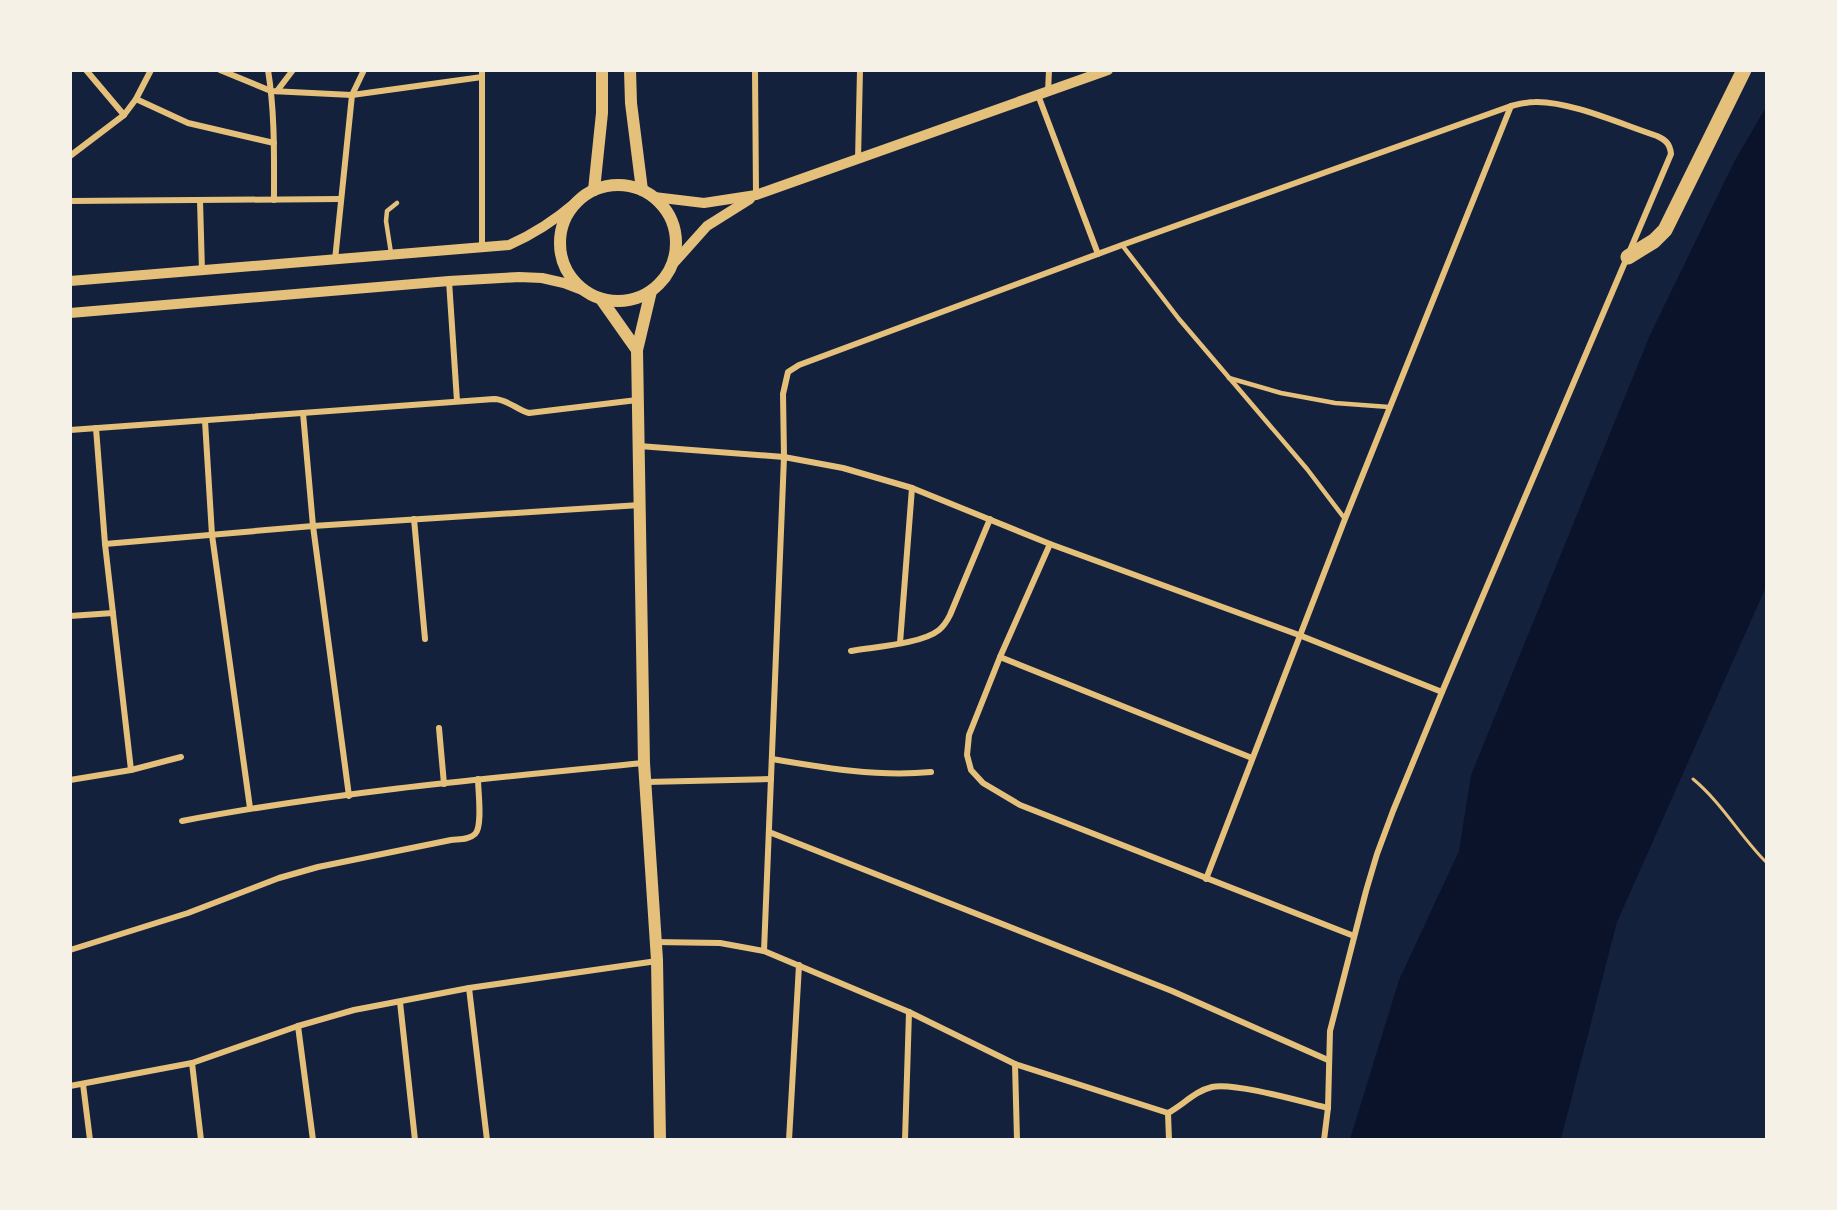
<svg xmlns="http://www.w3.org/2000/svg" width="1837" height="1210" font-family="Poppins,sans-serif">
	<rect width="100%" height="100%" fill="#14213d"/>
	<!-- water -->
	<polygon fill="#0b132b" points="1766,107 1766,587 1617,922 1561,1139 1350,1139 1399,980 1459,851 1471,775 1650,335 1734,162"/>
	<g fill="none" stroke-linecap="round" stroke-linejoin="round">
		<!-- path -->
		<path stroke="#e5c07b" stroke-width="3" d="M1693,779C1722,803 1740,836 1766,862"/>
		<!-- service -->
		<g stroke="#e5c07b" stroke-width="4.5">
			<polyline points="1122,245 1179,319 1307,469 1345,519"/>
			<polyline points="391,253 386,221 387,211 397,203"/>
			<polyline points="1229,378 1281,393 1335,403 1389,407"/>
		</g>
		<!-- minor -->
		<g stroke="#e5c07b" stroke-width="6">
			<polyline points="86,70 124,115"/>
			<polyline points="220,70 271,91 352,95 482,77"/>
			<path d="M268,70C275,113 274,156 274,200"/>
			<polyline points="755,70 756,195"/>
			<polyline points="277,91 293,70"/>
			<polyline points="1048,92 1049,70"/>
			<polyline points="1038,95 1098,254"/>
			<polyline points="136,99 188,123 274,143"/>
			<polyline points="70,156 124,115 136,99 151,70"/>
			<polyline points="858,160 860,70"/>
			<polyline points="200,200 202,271"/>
			<polyline points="70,201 340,199"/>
			<polyline points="482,248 482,70"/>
			<polyline points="335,260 352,95 364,70"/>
			<polyline points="449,281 457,401"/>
			<polyline points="303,413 313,526 349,796"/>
			<polyline points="205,421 212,535 250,808"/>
			<polyline points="96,428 105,544 131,770"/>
			<path d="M70,430L494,399C507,399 517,410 529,413L637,400"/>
			<polyline points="639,446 784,457 843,468 912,488 1050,544 1299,635 1442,692"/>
			<polyline points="414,519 425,639"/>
			<polyline points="105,544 313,526 640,505"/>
			<polyline points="1050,544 1000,657 969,735 967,755 971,770 983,783 1020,805 1354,936"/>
			<polyline points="70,616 113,613"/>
			<polyline points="900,643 912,488"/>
			<path d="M851,651C873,647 922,644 939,630C944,626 947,621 950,615L990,519"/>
			<polyline points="1000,657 1252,758"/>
			<polyline points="439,728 444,784"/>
			<path d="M772,759C824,768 878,777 931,772"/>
			<polyline points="70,780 131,770 181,757"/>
			<polyline points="646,782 771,779"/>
			<path d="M182,821C334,792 490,778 644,763"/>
			<polyline points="769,832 1172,991 1328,1060"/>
			<polyline points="1206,879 1345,519 1511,106"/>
			<path d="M655,942L720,943L764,951L909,1012L1015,1064L1168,1113C1183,1105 1195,1091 1212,1087C1234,1082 1303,1102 1328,1108"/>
			<path d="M70,950L188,913L279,878L318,867L451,840C459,839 469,840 475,834C483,826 478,791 478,779"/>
			<path d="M764,951L784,457L783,394L788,372L799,365L1122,245L1511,106C1519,104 1527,102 1535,102C1570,101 1623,125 1657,136C1666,140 1670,144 1671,154L1442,692L1393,811L1377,854L1366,891L1330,1031L1328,1108L1324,1140"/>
			<polyline points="469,988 487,1140"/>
			<polyline points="400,1002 415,1140"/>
			<polyline points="298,1026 313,1140"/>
			<polyline points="192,1063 201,1140"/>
			<polyline points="1015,1064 1017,1140"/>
			<polyline points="83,1084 90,1140"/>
			<polyline points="70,1086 192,1063 298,1026 354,1010 469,988 657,961"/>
			<polyline points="1168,1113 1169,1140"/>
			<polyline points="789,1140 799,965"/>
			<polyline points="905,1140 909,1012"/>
		</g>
		<!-- tertiary -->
		<g stroke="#e5c07b" stroke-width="10">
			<polyline points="654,197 704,203 756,195 1108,70"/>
			<polyline points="673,264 707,226 750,199"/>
			<path d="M70,281L509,245C534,234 554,221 575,203"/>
			<polyline points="70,313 449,281 519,277 542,278 564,283 585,291"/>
		</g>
		<!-- secondary -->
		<g stroke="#e5c07b" stroke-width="12">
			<polyline points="630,70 631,103 642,190"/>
			<circle cx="618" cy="243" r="58"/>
			<polyline points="594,190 602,113 602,70"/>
			<polyline points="651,291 637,350 644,763 657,960 660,1140"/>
			<polyline points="601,299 637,350"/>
		</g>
		<!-- primary -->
		<polyline stroke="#e5c07b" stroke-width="15" points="1628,257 1654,241 1665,230 1744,70"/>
	</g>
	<!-- border -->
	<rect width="1837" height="1210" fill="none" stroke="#f6f1e7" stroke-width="144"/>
</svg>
